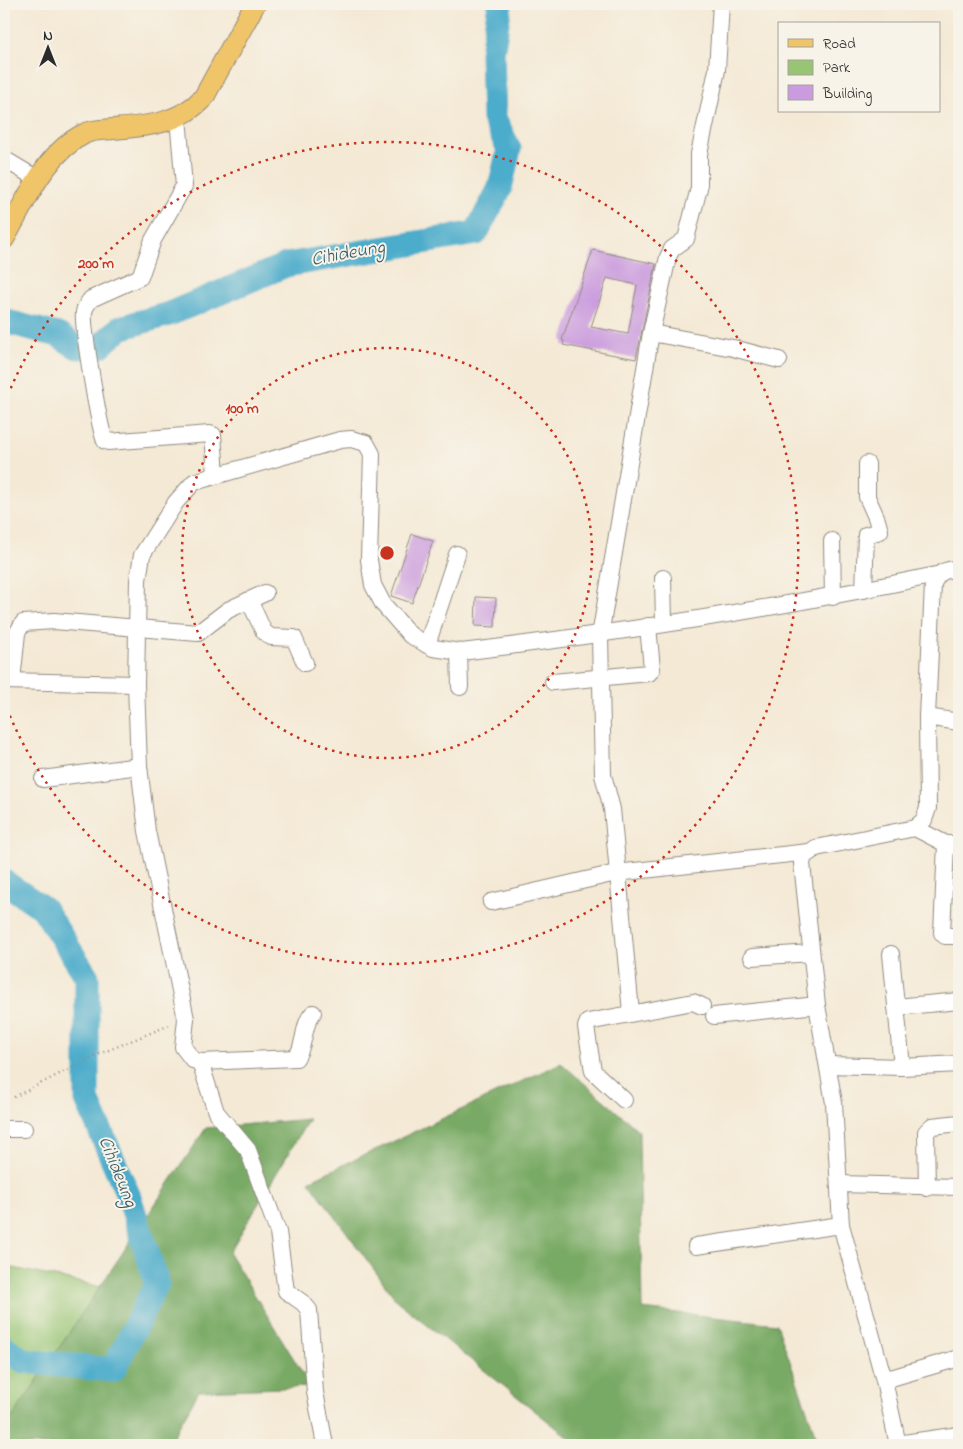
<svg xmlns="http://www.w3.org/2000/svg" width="963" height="1449" font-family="'Indie Flower',sans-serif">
	<rect width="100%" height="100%" fill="#f7f3e8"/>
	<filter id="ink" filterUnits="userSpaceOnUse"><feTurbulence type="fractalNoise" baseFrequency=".02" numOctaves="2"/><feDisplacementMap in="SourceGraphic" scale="10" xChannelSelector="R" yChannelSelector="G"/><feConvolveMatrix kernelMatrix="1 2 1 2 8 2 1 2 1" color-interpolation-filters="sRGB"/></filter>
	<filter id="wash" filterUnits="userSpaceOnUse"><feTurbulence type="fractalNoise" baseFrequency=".0096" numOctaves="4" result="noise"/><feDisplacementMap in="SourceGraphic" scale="20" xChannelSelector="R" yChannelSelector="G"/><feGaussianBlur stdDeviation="1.12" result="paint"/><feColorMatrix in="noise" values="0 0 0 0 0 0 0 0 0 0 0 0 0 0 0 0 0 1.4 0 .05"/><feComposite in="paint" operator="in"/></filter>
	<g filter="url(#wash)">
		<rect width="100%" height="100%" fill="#f4e9d5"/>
		<!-- green -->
		<polygon fill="#97c573" stroke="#61784f" points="4,1266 147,1297 4,1445"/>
		<!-- forest -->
		<g fill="#79aa65" stroke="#526a48">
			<polygon points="561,1063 639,1131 642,1309 777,1324 819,1445 578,1445 397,1301 309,1181"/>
			<polygon points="309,1119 229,1253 311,1387 199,1391 168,1445 4,1445 4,1430 206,1128"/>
		</g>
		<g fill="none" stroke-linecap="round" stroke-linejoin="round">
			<!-- river -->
			<g stroke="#4caccb" stroke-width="25">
				<polyline points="4,321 58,335 77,347 100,346 120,328 169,314 286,265 476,233 500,188 509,149 494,118 492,53 500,4"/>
				<polyline points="4,882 43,908 87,977 87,1100 129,1197 157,1283 113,1370 24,1361 4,1347"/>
			</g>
		</g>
		<g id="blocks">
			<!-- building -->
			<g fill="#ca9bde" fill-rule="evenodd">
				<path d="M593,250L656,264L636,359L563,345L564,341L562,340ZM607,278L637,285L628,334L591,327Z"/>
				<polygon points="412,534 433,541 412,603 391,596"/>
				<polygon points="476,597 496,598 495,627 475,626"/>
			</g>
		</g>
	</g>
	<g filter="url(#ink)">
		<use href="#blocks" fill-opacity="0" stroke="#908a80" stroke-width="1"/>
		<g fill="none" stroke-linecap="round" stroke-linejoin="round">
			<defs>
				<g id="minor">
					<path d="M178,118L184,186L153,240L140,277L91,299C88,303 85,306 84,312C82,326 99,427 105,441L108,442L210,434L213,435L216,474"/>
					<polyline points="4,159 39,180"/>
					<polyline points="651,333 733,348 779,360"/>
					<polyline points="832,541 833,597"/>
					<polyline points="663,578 664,623"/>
					<polyline points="864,590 866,535 880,531 876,517 867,497 867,464"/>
					<polyline points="249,600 264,632 271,637 294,638 305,663"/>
					<polyline points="427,645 457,554"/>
					<polyline points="459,652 460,687"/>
					<polyline points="4,681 136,684"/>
					<polyline points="12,681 17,633 23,623 54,621 198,633 228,610 265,593"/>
					<polyline points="553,682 649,673 652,669 648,626"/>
					<polyline points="927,717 959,722"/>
					<polyline points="43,779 139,766"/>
					<polyline points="915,828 946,844 959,844"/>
					<polyline points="946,844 942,933 945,936 959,936"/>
					<polyline points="491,902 616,873 809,852"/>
					<polyline points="891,954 902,1067"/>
					<polyline points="752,957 811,953"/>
					<polyline points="896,1007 959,1001"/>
					<polyline points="631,1012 612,809 603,775 600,636 651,333 668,257 672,249 686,239 699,188 699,154 717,70 721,4"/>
					<polyline points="714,1016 817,1005"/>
					<path d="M200,1062L296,1058C306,1044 302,1025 313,1013"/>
					<polyline points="828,1065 902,1067 959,1064"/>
					<polyline points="624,1100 593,1071 586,1027 588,1022 693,1002 702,1006"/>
					<polyline points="4,1129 24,1129"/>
					<polyline points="839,1184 959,1187"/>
					<polyline points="927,1188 926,1132 932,1126 959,1123"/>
					<polyline points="696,1246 841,1225"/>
					<polyline points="884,1380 959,1358"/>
					<polyline points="897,1444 959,1435"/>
					<path d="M325,1445L315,1392L309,1310L303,1303L286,1291L278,1232L248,1150L216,1112L200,1062L193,1060L183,1047L186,1019L147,831L139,766L136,684L138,580L142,555L176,502L194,482L340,440L351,439L366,443L372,454L369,560L373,585L383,604L410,635L433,648L461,652C621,633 779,608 936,575"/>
					<path d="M898,1445L884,1380L841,1225L834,1103L817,1005L802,863L804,856L816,848L915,828L924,820L928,808L927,717L933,584C938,571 946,570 959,568"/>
				</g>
				<path id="major" d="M4,239C25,203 45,153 84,134C93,129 104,130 114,129C149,126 179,124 204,97L255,4"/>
			</defs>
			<!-- minor casing -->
			<use href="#minor" stroke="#908a80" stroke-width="18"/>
			<!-- major casing -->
			<use href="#major" stroke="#908a80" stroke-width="22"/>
			<!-- path -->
			<polyline stroke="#908a80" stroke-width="2.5" stroke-dasharray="1 4" stroke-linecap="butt" points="14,1097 99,1054 170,1025"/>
			<!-- minor -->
			<use href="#minor" stroke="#fff" stroke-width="16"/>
			<!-- major -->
			<use href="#major" stroke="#f0c469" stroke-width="20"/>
		</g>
	</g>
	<!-- distance rings -->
	<g fill="none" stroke="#c8321e" stroke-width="2.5" stroke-dasharray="2.5 5">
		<circle cx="387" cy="553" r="205"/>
		<path d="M5 402A411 411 0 1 1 5 704"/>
	</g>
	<g text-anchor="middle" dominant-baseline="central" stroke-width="4" stroke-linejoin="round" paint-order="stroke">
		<!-- water labels -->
		<g font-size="19" font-style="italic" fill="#375863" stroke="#f7f3e8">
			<text transform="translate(348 254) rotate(-10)">Cihideung</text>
			<text transform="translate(117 1172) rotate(68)">Cihideung</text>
		</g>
	</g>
	<circle cx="387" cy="553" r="8" fill="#c8321e" stroke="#f7f3e8" stroke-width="2.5"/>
	<g font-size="15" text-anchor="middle" font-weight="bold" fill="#c8321e" stroke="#f7f3e8" stroke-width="4" stroke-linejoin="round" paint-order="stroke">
		<text x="96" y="268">200 m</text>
		<text x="242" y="413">100 m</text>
	</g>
	<!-- margin -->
	<rect width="963" height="1449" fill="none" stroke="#f7f3e8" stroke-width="20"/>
	<!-- legend -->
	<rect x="778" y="22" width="162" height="90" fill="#f7f3e8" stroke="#a5a39c"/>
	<rect x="788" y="39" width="25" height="8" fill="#f0c469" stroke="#a5a39c"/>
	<text x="823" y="48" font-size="15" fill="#2b2b2b">Road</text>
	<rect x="788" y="60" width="25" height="15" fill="#97c573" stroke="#a5a39c"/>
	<text x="823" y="72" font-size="15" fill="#2b2b2b">Park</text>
	<rect x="788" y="85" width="25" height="15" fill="#ca9bde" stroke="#a5a39c"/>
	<text x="823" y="98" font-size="15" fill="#2b2b2b">Building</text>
	<!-- north arrow -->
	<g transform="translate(48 48)" stroke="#f7f3e8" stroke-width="4" paint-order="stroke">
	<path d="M0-4L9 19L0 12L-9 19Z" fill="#2b2b2b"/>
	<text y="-8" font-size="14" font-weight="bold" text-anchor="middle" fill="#2b2b2b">N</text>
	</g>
</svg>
